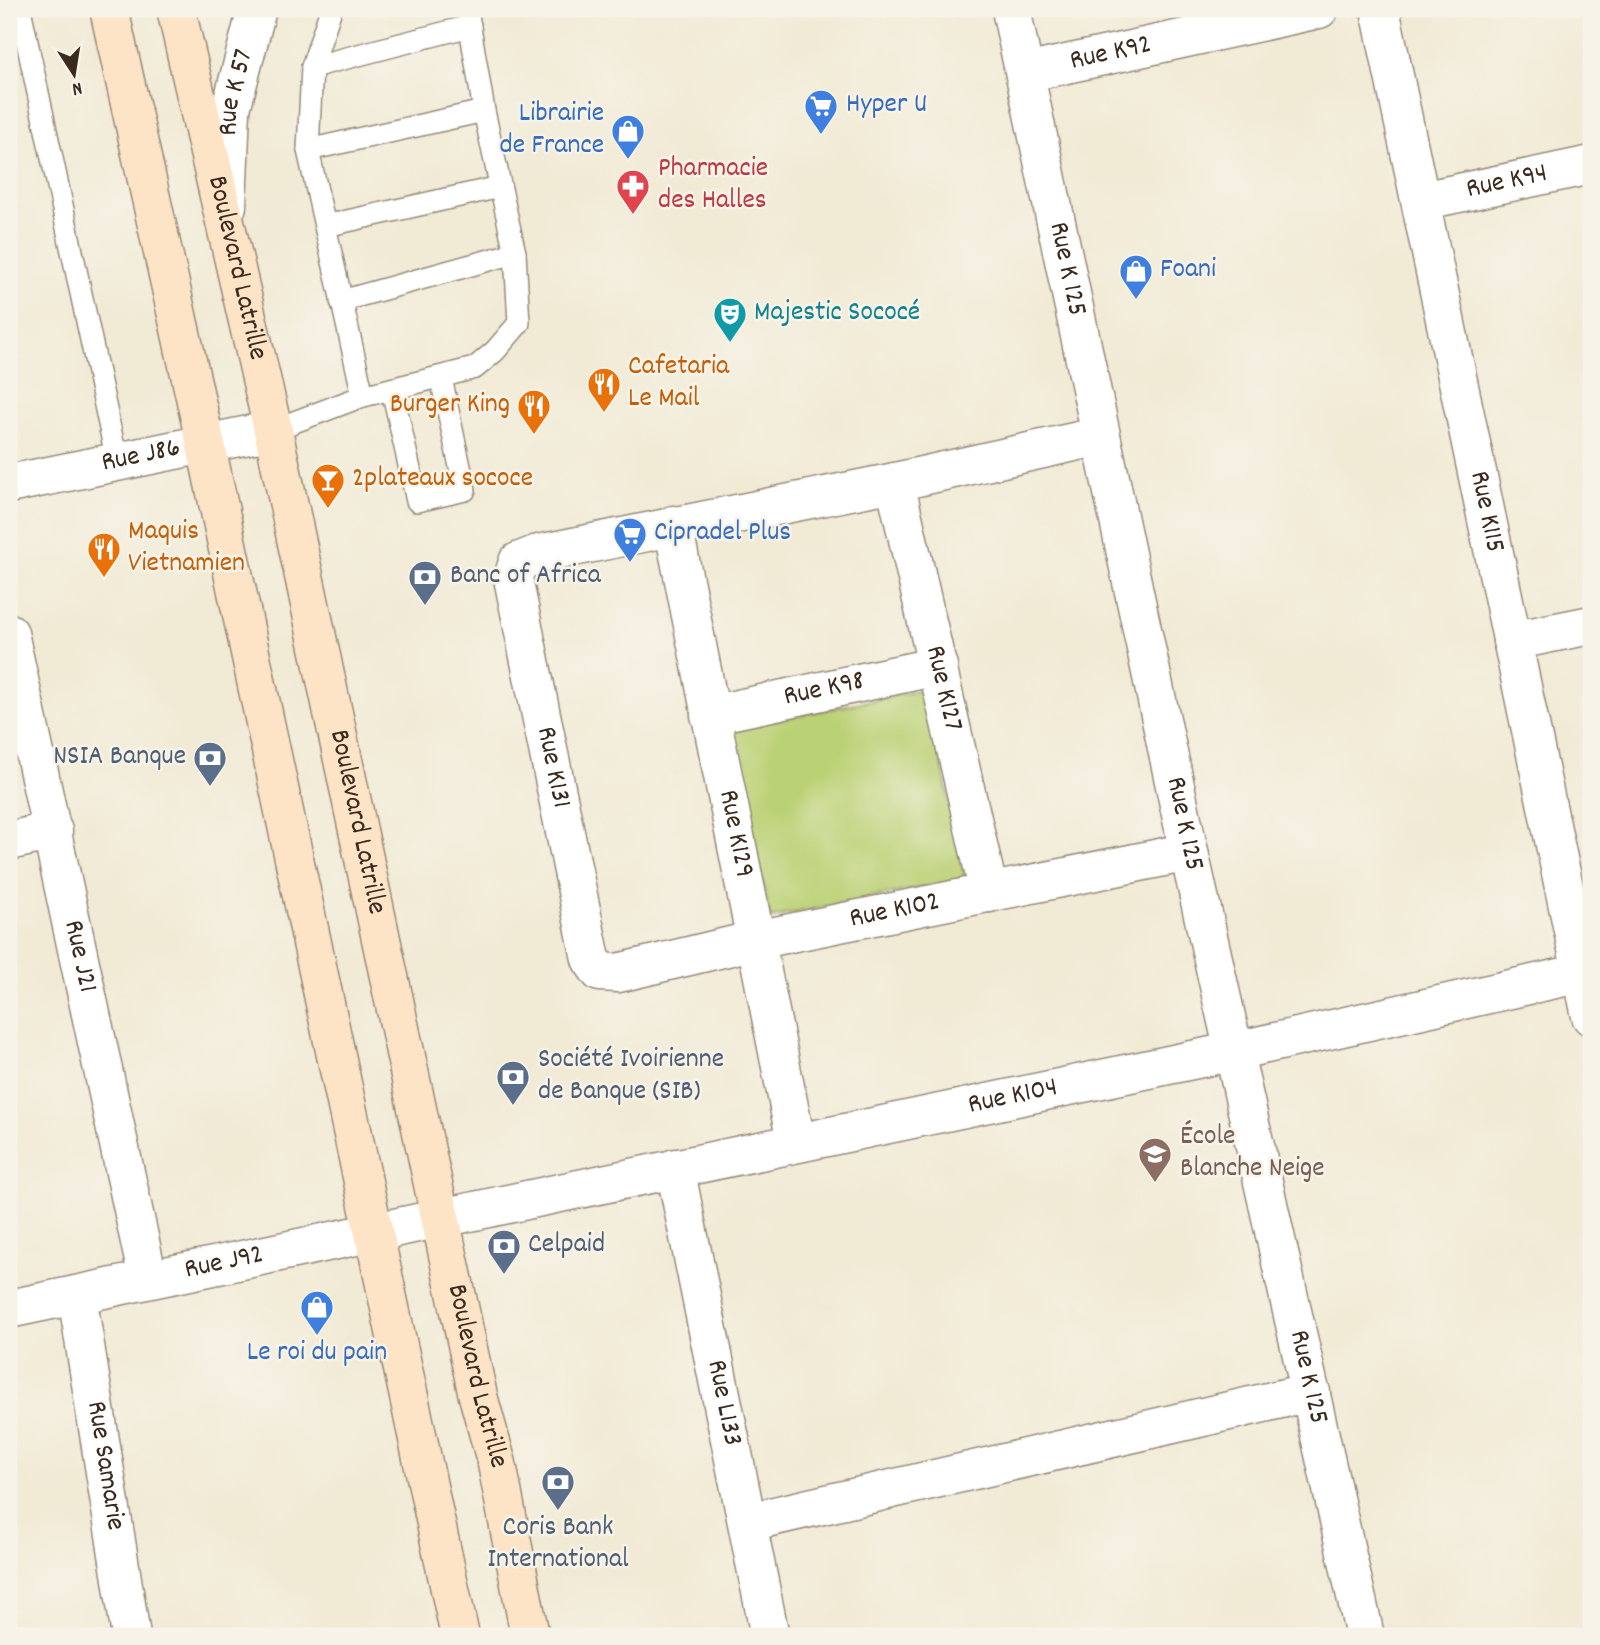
<svg xmlns="http://www.w3.org/2000/svg" width="1600" height="1645" font-family="Dekko,sans-serif">
	<rect width="100%" height="100%" fill="#f7f3e8"/>
	<filter id="ink" filterUnits="userSpaceOnUse"><feTurbulence type="fractalNoise" baseFrequency=".0143" numOctaves="2"/><feDisplacementMap in="SourceGraphic" scale="14" xChannelSelector="R" yChannelSelector="G"/><feConvolveMatrix kernelMatrix="1 2 1 2 8 2 1 2 1" color-interpolation-filters="sRGB"/></filter>
	<filter id="wash" filterUnits="userSpaceOnUse"><feTurbulence type="fractalNoise" baseFrequency=".00686" numOctaves="4" result="noise"/><feDisplacementMap in="SourceGraphic" scale="28" xChannelSelector="R" yChannelSelector="G"/><feGaussianBlur stdDeviation="1.57" result="paint"/><feColorMatrix in="noise" values="0 0 0 0 0 0 0 0 0 0 0 0 0 0 0 0 0 1.4 0 .05"/><feComposite in="paint" operator="in"/></filter>
	<g filter="url(#wash)">
		<rect width="100%" height="100%" fill="#f1ead5"/>
		<!-- green -->
		<polygon fill="#bbd175" stroke="#7b7e4a" stroke-width="2" points="927,689 965,879 770,918 731,729"/>
	</g>
	<g filter="url(#ink)">
		<g fill="none" stroke-linecap="round" stroke-linejoin="round">
			<defs>
				<g id="service">
					<polyline points="20,9 117,461"/>
					<polyline points="331,9 312,67 308,150 363,396"/>
					<polyline points="312,67 470,26"/>
					<polyline points="308,150 484,111"/>
					<polyline points="325,226 500,187"/>
					<polyline points="341,301 515,253"/>
					<polyline points="392,389 417,501 465,490 441,378"/>
					<polyline points="273,430 363,396 475,368 495,351 519,323 515,253 484,111 467,9"/>
				</g>
				<g id="minor">
					<path id="s1" d="M1011,9L1189,852L1365,1636"/>
					<path id="s2" d="M1380,9L1591,1016"/>
					<path id="s3" d="M1025,73L1319,9"/>
					<path id="s4" d="M1421,201L1591,165"/>
					<path id="s5" d="M227,206L231,109L257,9"/>
					<path id="s6" d="M1101,436L895,482L538,554L518,562L513,578L591,959L600,972L618,973L756,940L1189,852"/>
					<path id="s7" d="M895,482L989,893"/>
					<path id="s8" d="M9,484L273,430"/>
					<path id="s9" d="M673,525L796,1142"/>
					<path id="s10" d="M9,633L148,1279"/>
					<polyline points="1512,641 1591,625"/>
					<path id="s11" d="M710,715L938,666"/>
					<polyline points="9,841 53,831"/>
					<path id="s12" d="M675,1168L770,1636"/>
					<path id="s13" d="M77,1295L131,1636"/>
					<path id="s14" d="M9,1309L1235,1051L1582,973"/>
					<polyline points="749,1522 1311,1392"/>
				</g>
				<g id="secondary">
					<polyline points="109,9 206,446 460,1636"/>
					<path id="s15" d="M176,9L273,430L478,1396L497,1464L530,1636"/>
				</g>
			</defs>
			<!-- service casing -->
			<use href="#service" stroke="#968a7a" stroke-width="24"/>
			<!-- minor casing -->
			<use href="#minor" stroke="#968a7a" stroke-width="41"/>
			<!-- secondary casing -->
			<use href="#secondary" stroke="#968a7a" stroke-width="41"/>
			<!-- service -->
			<use href="#service" stroke="#fff" stroke-width="21"/>
			<!-- minor -->
			<use href="#minor" stroke="#fff" stroke-width="38"/>
			<!-- secondary -->
			<use href="#secondary" stroke="#fee4c6" stroke-width="38"/>
		</g>
	</g>
	<!-- icons -->
	<defs>
		<symbol id="supermarket-pin" viewBox="-11 -11 22 30"><path d="M0 17L-7.5 6A9.5 9.5 0 1 1 7.5 6Z" fill="#3f7fe0" stroke="#f7f3e8"/><path d="M-6-5.5h2.5l.6 2H6L4.5 2H-2.5L-4.4-4H-6ZM-1.5 3.2a1.3 1.3 0 1 0 .1 0ZM3 3.2a1.3 1.3 0 1 0 .1 0Z" fill="#fff"/></symbol>
		<symbol id="shop-pin" viewBox="-11 -11 22 30"><path d="M0 17L-7.5 6A9.5 9.5 0 1 1 7.5 6Z" fill="#3f7fe0" stroke="#f7f3e8"/><path d="M-5-2.5h2.3a2.7 3.5 0 0 1 5.4 0H5L5.5 6h-11ZM-1.5-2.5h3a1.5 2.3 0 0 0-3 0Z" fill="#fff"/></symbol>
		<symbol id="pharmacy-pin" viewBox="-11 -11 22 30"><path d="M0 17L-7.5 6A9.5 9.5 0 1 1 7.5 6Z" fill="#e0444e" stroke="#f7f3e8"/><path d="M-2-6h4v4h4v4h-4v4h-4v-4h-4v-4h4Z" fill="#fff"/></symbol>
		<symbol id="theatre-pin" viewBox="-11 -11 22 30"><path d="M0 17L-7.5 6A9.5 9.5 0 1 1 7.5 6Z" fill="#0f9aa8" stroke="#f7f3e8"/><path d="M-5-5.5Q0-4 5-5.5V0Q5 5 0 6Q-5 5-5 0ZM-3.3-2.5H-1v1.5H-3.3ZM1-2.5H3.3v1.5H1ZM-2.8 1Q0 5.5 2.8 1Z" fill="#fff"/></symbol>
		<symbol id="restaurant-pin" viewBox="-11 -11 22 30"><path d="M0 17L-7.5 6A9.5 9.5 0 1 1 7.5 6Z" fill="#e8710a" stroke="#f7f3e8"/><path d="M-5-6h1v4h1v-4h1v4h1v-4h1v5L-1.5 .5V6h-2V.5L-5-1ZM5-6V6H3V1.5H1.5Q1.5-4 5-6Z" fill="#fff"/></symbol>
		<symbol id="bar-pin" viewBox="-11 -11 22 30"><path d="M0 17L-7.5 6A9.5 9.5 0 1 1 7.5 6Z" fill="#e8710a" stroke="#f7f3e8"/><path d="M-6-5H6L.8 .8V4.5H3.5V6h-7V4.5H-.8V.8Z" fill="#fff"/></symbol>
		<symbol id="bank-pin" viewBox="-11 -11 22 30"><path d="M0 17L-7.5 6A9.5 9.5 0 1 1 7.5 6Z" fill="#5c6f8a" stroke="#f7f3e8"/><path d="M-6-4H6V4H-6ZM0-2.3a2.3 2.3 0 1 0 0 4.6a2.3 2.3 0 1 0 0-4.6Z" fill="#fff"/></symbol>
		<symbol id="school-pin" viewBox="-11 -11 22 30"><path d="M0 17L-7.5 6A9.5 9.5 0 1 1 7.5 6Z" fill="#8d6e63" stroke="#f7f3e8"/><path d="M0-5L7-2L0 1L-7-2ZM-4 1L0 2.5L4 1V4Q0 6-4 4Z" fill="#fff"/></symbol>
	</defs>
	<g fill-rule="evenodd">
		<use href="#supermarket-pin" x="802" y="87" width="38" height="52"/>
		<use href="#shop-pin" x="609" y="112" width="38" height="52"/>
		<use href="#pharmacy-pin" x="614" y="167" width="38" height="52"/>
		<use href="#shop-pin" x="1117" y="252" width="38" height="52"/>
		<use href="#theatre-pin" x="711" y="295" width="38" height="52"/>
		<use href="#restaurant-pin" x="585" y="365" width="38" height="52"/>
		<use href="#restaurant-pin" x="515" y="387" width="38" height="52"/>
		<use href="#bar-pin" x="309" y="461" width="38" height="52"/>
		<use href="#supermarket-pin" x="611" y="515" width="38" height="52"/>
		<use href="#restaurant-pin" x="85" y="530" width="38" height="52"/>
		<use href="#bank-pin" x="406" y="558" width="38" height="52"/>
		<use href="#bank-pin" x="191" y="739" width="38" height="52"/>
		<use href="#bank-pin" x="494" y="1058" width="38" height="52"/>
		<use href="#school-pin" x="1136" y="1135" width="38" height="52"/>
		<use href="#bank-pin" x="485" y="1227" width="38" height="52"/>
		<use href="#shop-pin" x="298" y="1288" width="38" height="52"/>
		<use href="#bank-pin" x="539" y="1463" width="38" height="52"/>
	</g>
	<g text-anchor="middle" dominant-baseline="central" stroke-width="5" stroke-linejoin="round" paint-order="stroke">
		<!-- street labels -->
		<g font-size="28" fill="#3b2a1e" stroke="#f7f3e8">
			<text stroke="none"><textPath href="#s3" startOffset="88">Rue K92</textPath></text>
			<text stroke="none"><textPath href="#s5" startOffset="114">Rue K 57</textPath></text>
			<text stroke="none"><textPath href="#s4" startOffset="88">Rue K94</textPath></text>
			<text stroke="none"><textPath href="#s15" startOffset="266">Boulevard Latrille</textPath></text>
			<text stroke="none"><textPath href="#s1" startOffset="266">Rue K 125</textPath></text>
			<text stroke="none"><textPath href="#s8" startOffset="135">Rue J86</textPath></text>
			<text stroke="none"><textPath href="#s2" startOffset="514">Rue K115</textPath></text>
			<text stroke="none"><textPath href="#s7" startOffset="212">Rue K127</textPath></text>
			<text stroke="none"><textPath href="#s11" startOffset="117">Rue K98</textPath></text>
			<text stroke="none"><textPath href="#s6" startOffset="807">Rue K131</textPath></text>
			<text stroke="none"><textPath href="#s15" startOffset="833">Boulevard Latrille</textPath></text>
			<text stroke="none"><textPath href="#s1" startOffset="833">Rue K 125</textPath></text>
			<text stroke="none"><textPath href="#s9" startOffset="315">Rue K129</textPath></text>
			<text stroke="none"><textPath href="#s6" startOffset="1320">Rue K102</textPath></text>
			<text stroke="none"><textPath href="#s10" startOffset="331">Rue J21</textPath></text>
			<text stroke="none"><textPath href="#s14" startOffset="1026">Rue K104</textPath></text>
			<text stroke="none"><textPath href="#s14" startOffset="220">Rue J92</textPath></text>
			<text stroke="none"><textPath href="#s15" startOffset="1400">Boulevard Latrille</textPath></text>
			<text stroke="none"><textPath href="#s1" startOffset="1400">Rue K 125</textPath></text>
			<text stroke="none"><textPath href="#s12" startOffset="240">Rue L133</textPath></text>
			<text stroke="none"><textPath href="#s13" startOffset="173">Rue Samarie</textPath></text>
		</g>
		<!-- shop labels -->
		<g font-size="28" fill="#366cbe" stroke="#f7f3e8" text-anchor="start">
			<text x="846" y="106">Hyper U</text>
			<text x="604" y="115" text-anchor="end">Librairie<tspan x="604" dy="32">de France</tspan></text>
			<text x="1160" y="271">Foani</text>
			<text x="654" y="534">Cipradel Plus</text>
			<text x="317" y="1354" text-anchor="middle">Le roi du pain</text>
		</g>
		<!-- health labels -->
		<g font-size="28" fill="#be3a42" stroke="#f7f3e8" text-anchor="start">
			<text x="658" y="170">Pharmacie<tspan x="658" dy="32">des Halles</tspan></text>
		</g>
		<!-- culture labels -->
		<g font-size="28" fill="#0d838f" stroke="#f7f3e8" text-anchor="start">
			<text x="754" y="314">Majestic Sococé</text>
		</g>
		<!-- food labels -->
		<g font-size="28" fill="#c56008" stroke="#f7f3e8" text-anchor="start">
			<text x="628" y="368">Cafetaria<tspan x="628" dy="32">Le Mail</tspan></text>
			<text x="510" y="406" text-anchor="end">Burger King</text>
			<text x="352" y="480">2plateaux sococe</text>
			<text x="128" y="533">Maquis<tspan x="128" dy="32">Vietnamien</tspan></text>
		</g>
		<!-- service labels -->
		<g font-size="28" fill="#4e5e75" stroke="#f7f3e8" text-anchor="start">
			<text x="450" y="577">Banc of Africa</text>
			<text x="186" y="758" text-anchor="end">NSIA Banque</text>
			<text x="538" y="1061">Société Ivoirienne<tspan x="538" dy="32">de Banque (SIB)</tspan></text>
			<text x="528" y="1246">Celpaid</text>
			<text x="558" y="1529" text-anchor="middle">Coris Bank<tspan x="558" dy="32">International</tspan></text>
		</g>
		<!-- education labels -->
		<g font-size="28" fill="#785e54" stroke="#f7f3e8" text-anchor="start">
			<text x="1180" y="1138">École<tspan x="1180" dy="32">Blanche Neige</tspan></text>
		</g>
	</g>
	<!-- margin -->
	<rect width="1600" height="1645" fill="none" stroke="#f7f3e8" stroke-width="35"/>
	<!-- north arrow -->
	<g transform="translate(74 74) rotate(168)" stroke="#f7f3e8" stroke-width="5" paint-order="stroke">
	<path d="M0-5L12 26L0 18L-12 26Z" fill="#3b2a1e"/>
	<text y="-10" font-size="19" font-weight="bold" text-anchor="middle" fill="#3b2a1e">N</text>
	</g>
</svg>
